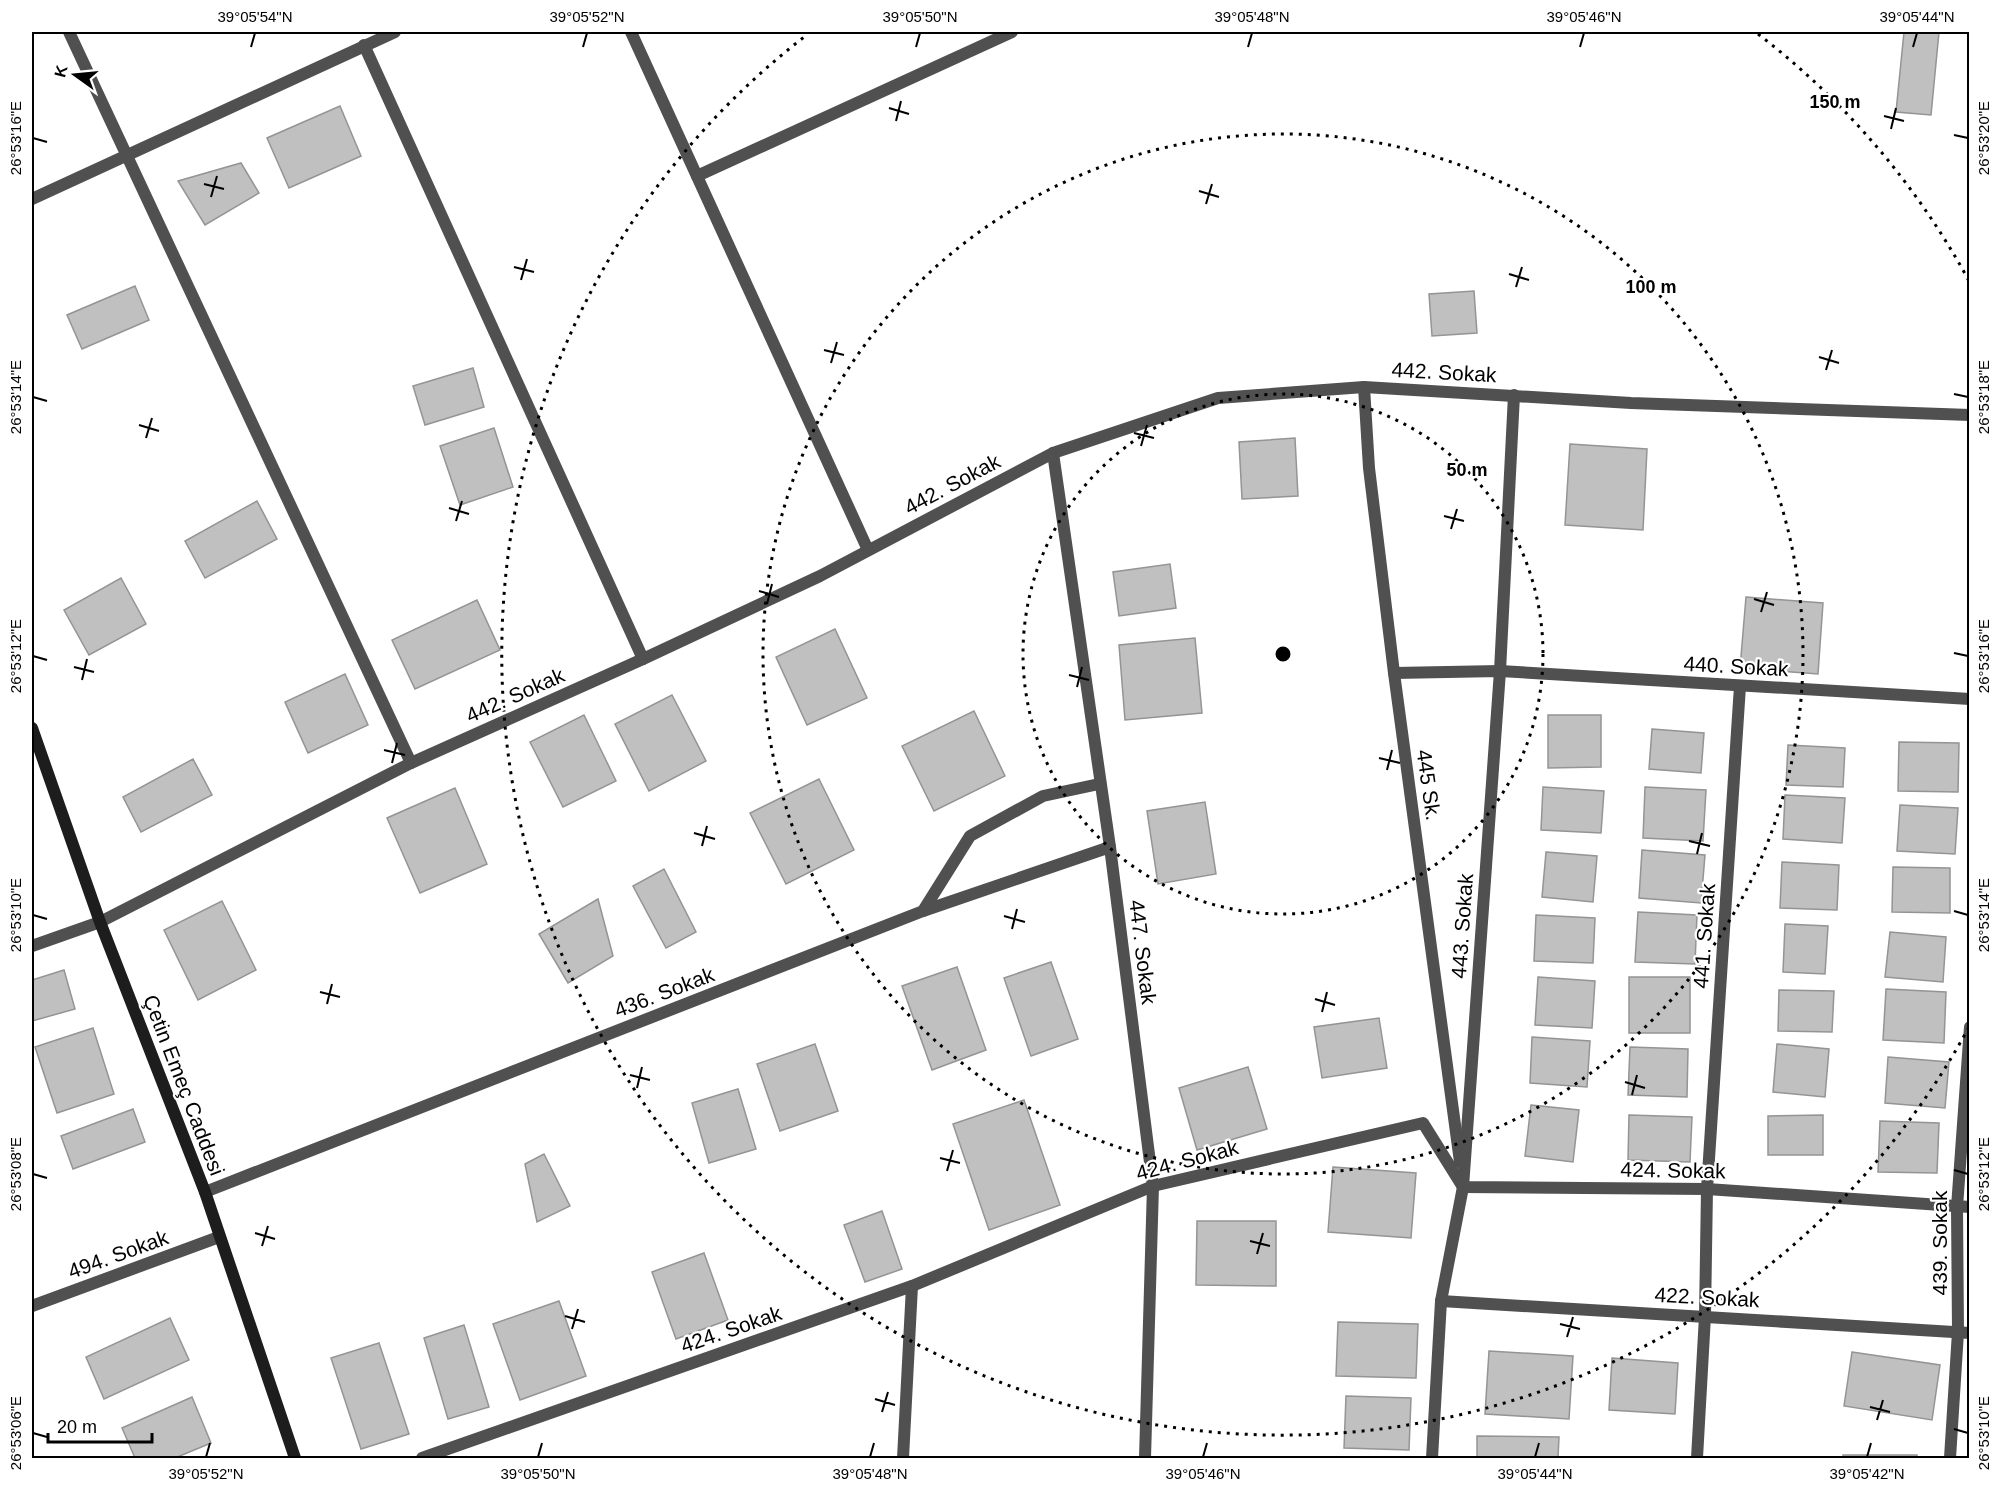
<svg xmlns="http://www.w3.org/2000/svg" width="2001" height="1490" font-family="Helvetica,sans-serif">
	<rect width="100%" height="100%" fill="#fff"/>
	<!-- building -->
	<g fill="#c0c0c0" stroke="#949494" stroke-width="1.5">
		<polygon points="1904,32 1939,32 1931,115 1896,112"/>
		<polygon points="340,106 361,156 289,188 267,138"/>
		<polygon points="241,163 259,193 205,225 178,181"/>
		<polygon points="135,286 149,320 82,349 67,315"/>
		<polygon points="1474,291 1477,333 1432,336 1429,294"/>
		<polygon points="473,368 484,407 425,425 413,386"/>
		<polygon points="494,428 513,487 460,505 440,446"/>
		<polygon points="1295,438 1298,496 1242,499 1239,442"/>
		<polygon points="1570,444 1647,449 1643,530 1565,525"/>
		<polygon points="257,501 277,539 205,578 185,541"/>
		<polygon points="1170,564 1176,608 1119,616 1113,572"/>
		<polygon points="121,578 146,624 89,655 64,610"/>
		<polygon points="1746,597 1823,603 1818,674 1740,668"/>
		<polygon points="477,600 500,650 415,689 392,640"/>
		<polygon points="835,629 867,698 807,725 776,657"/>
		<polygon points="1195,638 1202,713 1125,720 1119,645"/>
		<polygon points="345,674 368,725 308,753 285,702"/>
		<polygon points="672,695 706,761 649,791 615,724"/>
		<polygon points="974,711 1005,776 934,811 902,746"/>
		<polygon points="584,715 616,781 563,807 530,742"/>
		<polygon points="1548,715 1601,715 1601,767 1548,768"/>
		<polygon points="1652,729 1704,733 1701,773 1649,769"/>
		<polygon points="1899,742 1959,743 1958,792 1898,791"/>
		<polygon points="1788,745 1845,748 1843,787 1786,785"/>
		<polygon points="193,759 212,795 141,832 123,797"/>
		<polygon points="819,779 854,850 786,884 750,813"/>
		<polygon points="1543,787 1604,791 1601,833 1541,830"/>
		<polygon points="1645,787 1706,790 1703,841 1643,838"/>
		<polygon points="455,788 487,864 420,893 387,818"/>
		<polygon points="1785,795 1845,798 1842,843 1783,839"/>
		<polygon points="1205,802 1216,874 1158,884 1147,811"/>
		<polygon points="1900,805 1958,808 1955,854 1897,851"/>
		<polygon points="1642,850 1705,855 1701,903 1639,898"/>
		<polygon points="1546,852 1597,856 1593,902 1542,897"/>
		<polygon points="1782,862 1839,865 1837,910 1780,908"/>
		<polygon points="1893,867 1950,868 1950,913 1892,912"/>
		<polygon points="664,869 696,932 666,948 633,886"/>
		<polygon points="598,899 613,956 568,983 539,934"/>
		<polygon points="222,901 256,970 198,1000 164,930"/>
		<polygon points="1638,912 1697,915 1695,964 1635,962"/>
		<polygon points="1536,915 1595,918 1593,963 1534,961"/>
		<polygon points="1785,924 1828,926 1825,974 1783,972"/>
		<polygon points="1890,932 1946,937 1943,982 1885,977"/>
		<polygon points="1051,962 1078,1039 1031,1056 1004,978"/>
		<polygon points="957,967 986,1050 932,1070 902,986"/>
		<polygon points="64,970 75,1009 32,1021 32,980"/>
		<polygon points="1538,977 1595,981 1592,1028 1535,1025"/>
		<rect x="1629" y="977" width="61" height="56"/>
		<polygon points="1886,989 1946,992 1944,1043 1883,1040"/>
		<polygon points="1779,990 1834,991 1832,1032 1778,1031"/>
		<polygon points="1379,1018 1387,1068 1322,1078 1314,1027"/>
		<polygon points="93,1028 114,1094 57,1113 35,1047"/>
		<polygon points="1532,1037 1590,1041 1587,1087 1530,1083"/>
		<polygon points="815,1044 838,1111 780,1131 757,1064"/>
		<polygon points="1777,1044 1829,1049 1825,1097 1773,1092"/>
		<polygon points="1630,1047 1688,1049 1687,1097 1628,1095"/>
		<polygon points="1888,1057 1949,1062 1945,1108 1885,1103"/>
		<polygon points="1248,1067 1267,1129 1197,1150 1179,1088"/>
		<polygon points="738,1089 756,1149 709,1163 692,1103"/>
		<polygon points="1024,1100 1060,1205 989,1230 953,1124"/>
		<polygon points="1531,1105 1579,1110 1573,1162 1525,1156"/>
		<polygon points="133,1109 145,1142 73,1169 61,1136"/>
		<polygon points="1629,1115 1692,1117 1690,1162 1628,1160"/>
		<polygon points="1823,1115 1823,1155 1768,1155 1768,1116"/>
		<polygon points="1880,1121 1939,1123 1937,1173 1878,1172"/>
		<polygon points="544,1154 570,1206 537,1222 525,1164"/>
		<polygon points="1333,1167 1416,1173 1411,1238 1328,1232"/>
		<polygon points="882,1211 902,1269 865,1282 844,1225"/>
		<polygon points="1197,1221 1276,1221 1276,1286 1196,1285"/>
		<polygon points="704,1253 728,1320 676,1339 652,1272"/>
		<polygon points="559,1301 586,1376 520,1400 493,1324"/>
		<polygon points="170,1318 189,1360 104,1399 86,1357"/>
		<polygon points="1338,1322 1418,1324 1416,1378 1336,1376"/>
		<polygon points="464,1325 489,1407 448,1419 424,1338"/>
		<polygon points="379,1343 409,1434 361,1449 331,1358"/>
		<polygon points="1489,1351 1573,1356 1569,1419 1485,1414"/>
		<polygon points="1852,1352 1940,1365 1932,1420 1844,1406"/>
		<polygon points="1612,1358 1678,1363 1675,1414 1609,1410"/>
		<polygon points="1346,1396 1411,1398 1409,1450 1344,1448"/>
		<polygon points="192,1397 211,1443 175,1458 135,1458 122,1428"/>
		<polygon points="1477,1436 1559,1437 1558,1458 1477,1458"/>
		<rect x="1843" y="1455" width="74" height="3"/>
	</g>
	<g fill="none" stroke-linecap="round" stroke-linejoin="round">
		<!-- street -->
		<g stroke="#505050" stroke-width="12">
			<polyline points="69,32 411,763"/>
			<polyline points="631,32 868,550"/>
			<polyline points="364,45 643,659"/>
			<polyline points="697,176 1012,32"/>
			<polyline points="32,199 395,32"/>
			<polyline points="1364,387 1369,468 1394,673 1460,1162"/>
			<polyline points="1053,453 1110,847 1153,1186 1145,1458"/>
			<polyline points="1394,673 1500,671 1970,699"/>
			<polyline points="923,911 1110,847"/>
			<polyline points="32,946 100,922 411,763 643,659 820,576 1053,453 1218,398 1364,387 1631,403 1970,415"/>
			<polyline points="205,1192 923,911 970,836 1043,796 1099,784"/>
			<polyline points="1441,1301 1970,1333"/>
			<polyline points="32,1306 219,1237"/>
			<polyline points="422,1458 912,1286 1153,1186 1423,1123 1463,1187 1707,1189 1970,1207"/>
			<polyline points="903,1458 912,1286"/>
			<polyline points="1432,1458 1441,1301 1463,1187 1500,671 1514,395"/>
			<polyline points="1697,1458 1705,1316 1707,1189 1740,686"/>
			<polyline points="1950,1458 1958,1332 1957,1207 1970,1027"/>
		</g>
		<!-- secondary -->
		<polyline stroke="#1d1d1d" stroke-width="12" points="32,728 100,922 205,1192 295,1458"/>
	</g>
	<!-- ticks -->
	<path fill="none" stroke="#000" stroke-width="2" d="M251,47L255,33M583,47L587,33M916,47L920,33M1248,47L1252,33M1580,47L1584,33M1913,47L1917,33M889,108L909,114M1884,116L1904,121M896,121L901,101M1891,129L1896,108M1954,135L1968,138M33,138L47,142M204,184L224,189M1199,191L1219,197M211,197L217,176M1206,204L1212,184M514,267L534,272M1509,274L1529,280M521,280L527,259M1516,287L1522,267M824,350L844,355M1819,357L1839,363M831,363L837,342M1826,370L1832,350M1954,394L1968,397M33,397L47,401M139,425L159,431M1134,433L1154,438M146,438L152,418M1141,446L1147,425M449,508L469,514M1444,516L1464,521M456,521L462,501M1451,529L1457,509M759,591L779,597M1754,599L1774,605M767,604L772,584M1761,612L1767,592M1954,653L1968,656M33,656L47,660M74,667L94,672M1069,675L1089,680M82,680L87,659M1077,687L1082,667M384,750L405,755M1379,758L1400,763M392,763L397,743M1387,770L1392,750M694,833L715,839M1689,841L1710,846M702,846L707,826M1697,854L1702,833M1954,911L1968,915M33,915L47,919M1004,916L1025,922M1012,929L1017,909M320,992L340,997M1315,999L1335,1005M327,1004L332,984M1322,1012L1327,992M630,1075L650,1080M1625,1082L1645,1088M637,1088L642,1067M1632,1095L1637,1075M940,1158L960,1163M1954,1170L1968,1174M947,1171L953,1150M33,1174L47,1178M255,1233L275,1239M1250,1241L1270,1246M262,1246L268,1226M1257,1254L1263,1233M565,1316L585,1322M1560,1324L1580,1329M572,1329L578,1309M1567,1337L1573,1317M875,1399L895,1405M1870,1407L1890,1412M882,1412L888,1392M1877,1420L1883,1400M1954,1429L1968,1433M33,1433L47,1437M206,1457L210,1443M538,1457L542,1443M870,1457L874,1443M1203,1457L1207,1443M1535,1457L1539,1443M1867,1457L1871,1443"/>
	<!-- distance rings -->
	<g fill="none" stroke="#000" stroke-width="3" stroke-dasharray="3 6">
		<circle cx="1283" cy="654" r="260"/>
		<circle cx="1283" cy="654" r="520"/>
		<path d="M1969 1027A781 781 0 1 1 808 34M1758 34A781 781 0 0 1 1969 281"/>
	</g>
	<g text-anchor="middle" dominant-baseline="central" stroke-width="4.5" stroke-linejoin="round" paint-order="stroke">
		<!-- street labels -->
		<g font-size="21" fill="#000" stroke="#fff">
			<text transform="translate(1444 372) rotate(3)">442. Sokak</text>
			<text transform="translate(952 484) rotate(-28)">442. Sokak</text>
			<text transform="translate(1736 666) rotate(3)">440. Sokak</text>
			<text transform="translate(515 695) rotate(-24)">442. Sokak</text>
			<text transform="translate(1429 785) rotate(82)">445 Sk.</text>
			<text transform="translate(1462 926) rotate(-86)">443. Sokak</text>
			<text transform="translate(1704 936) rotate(-86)">441. Sokak</text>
			<text transform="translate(1143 952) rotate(83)">447. Sokak</text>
			<text transform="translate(664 992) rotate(-21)">436. Sokak</text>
			<text transform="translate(184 1085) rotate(69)">Çetin Emeç Caddesi</text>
			<text transform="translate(1187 1160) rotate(-15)">424. Sokak</text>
			<text transform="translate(1673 1170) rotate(1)">424. Sokak</text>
			<text transform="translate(1939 1243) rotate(-90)">439. Sokak</text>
			<text transform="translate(118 1254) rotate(-20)">494. Sokak</text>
			<text transform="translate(1707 1297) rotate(3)">422. Sokak</text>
			<text transform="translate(731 1329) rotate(-19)">424. Sokak</text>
		</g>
	</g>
	<circle cx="1283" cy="654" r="9" fill="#000" stroke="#fff" stroke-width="3"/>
	<g font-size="18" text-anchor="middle" font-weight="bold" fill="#000" stroke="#fff" stroke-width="4.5" stroke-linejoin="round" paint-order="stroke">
		<text x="1835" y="108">150 m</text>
		<text x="1651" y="293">100 m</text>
		<text x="1467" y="476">50 m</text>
	</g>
	<!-- border -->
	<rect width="2001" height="1490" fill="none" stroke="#ffffff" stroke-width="66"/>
	<!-- north arrow -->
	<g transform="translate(75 75) rotate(285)" stroke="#ffffff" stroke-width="4.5" paint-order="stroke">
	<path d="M0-4.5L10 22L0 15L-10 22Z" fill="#000000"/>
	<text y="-9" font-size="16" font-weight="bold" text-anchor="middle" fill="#000000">K</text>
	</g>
	<!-- scale -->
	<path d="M48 1433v9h104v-9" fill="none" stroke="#000000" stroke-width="3"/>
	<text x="57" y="1433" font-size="18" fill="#000000" stroke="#ffffff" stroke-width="4.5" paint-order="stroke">20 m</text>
	<rect x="33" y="33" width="1935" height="1424" fill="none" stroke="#000" stroke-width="2"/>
	<g font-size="15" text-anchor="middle" fill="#000">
		<text x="255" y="22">39°05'54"N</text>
		<text x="587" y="22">39°05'52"N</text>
		<text x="920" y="22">39°05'50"N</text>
		<text x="1252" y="22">39°05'48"N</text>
		<text x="1584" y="22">39°05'46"N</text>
		<text x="1917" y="22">39°05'44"N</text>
		<text transform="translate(16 138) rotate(-90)" y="5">26°53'16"E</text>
		<text transform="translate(1984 138) rotate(-90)" y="5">26°53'20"E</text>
		<text transform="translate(16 397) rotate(-90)" y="5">26°53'14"E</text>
		<text transform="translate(1984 397) rotate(-90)" y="5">26°53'18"E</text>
		<text transform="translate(16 656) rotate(-90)" y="5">26°53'12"E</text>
		<text transform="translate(1984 656) rotate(-90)" y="5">26°53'16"E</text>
		<text transform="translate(16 915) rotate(-90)" y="5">26°53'10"E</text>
		<text transform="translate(1984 915) rotate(-90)" y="5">26°53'14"E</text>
		<text transform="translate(16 1174) rotate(-90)" y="5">26°53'08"E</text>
		<text transform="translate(1984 1174) rotate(-90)" y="5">26°53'12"E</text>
		<text transform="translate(16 1433) rotate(-90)" y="5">26°53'06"E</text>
		<text transform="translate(1984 1433) rotate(-90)" y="5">26°53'10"E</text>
		<text x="206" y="1479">39°05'52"N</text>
		<text x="538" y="1479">39°05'50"N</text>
		<text x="870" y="1479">39°05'48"N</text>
		<text x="1203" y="1479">39°05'46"N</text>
		<text x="1535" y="1479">39°05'44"N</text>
		<text x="1867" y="1479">39°05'42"N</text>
	</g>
</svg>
